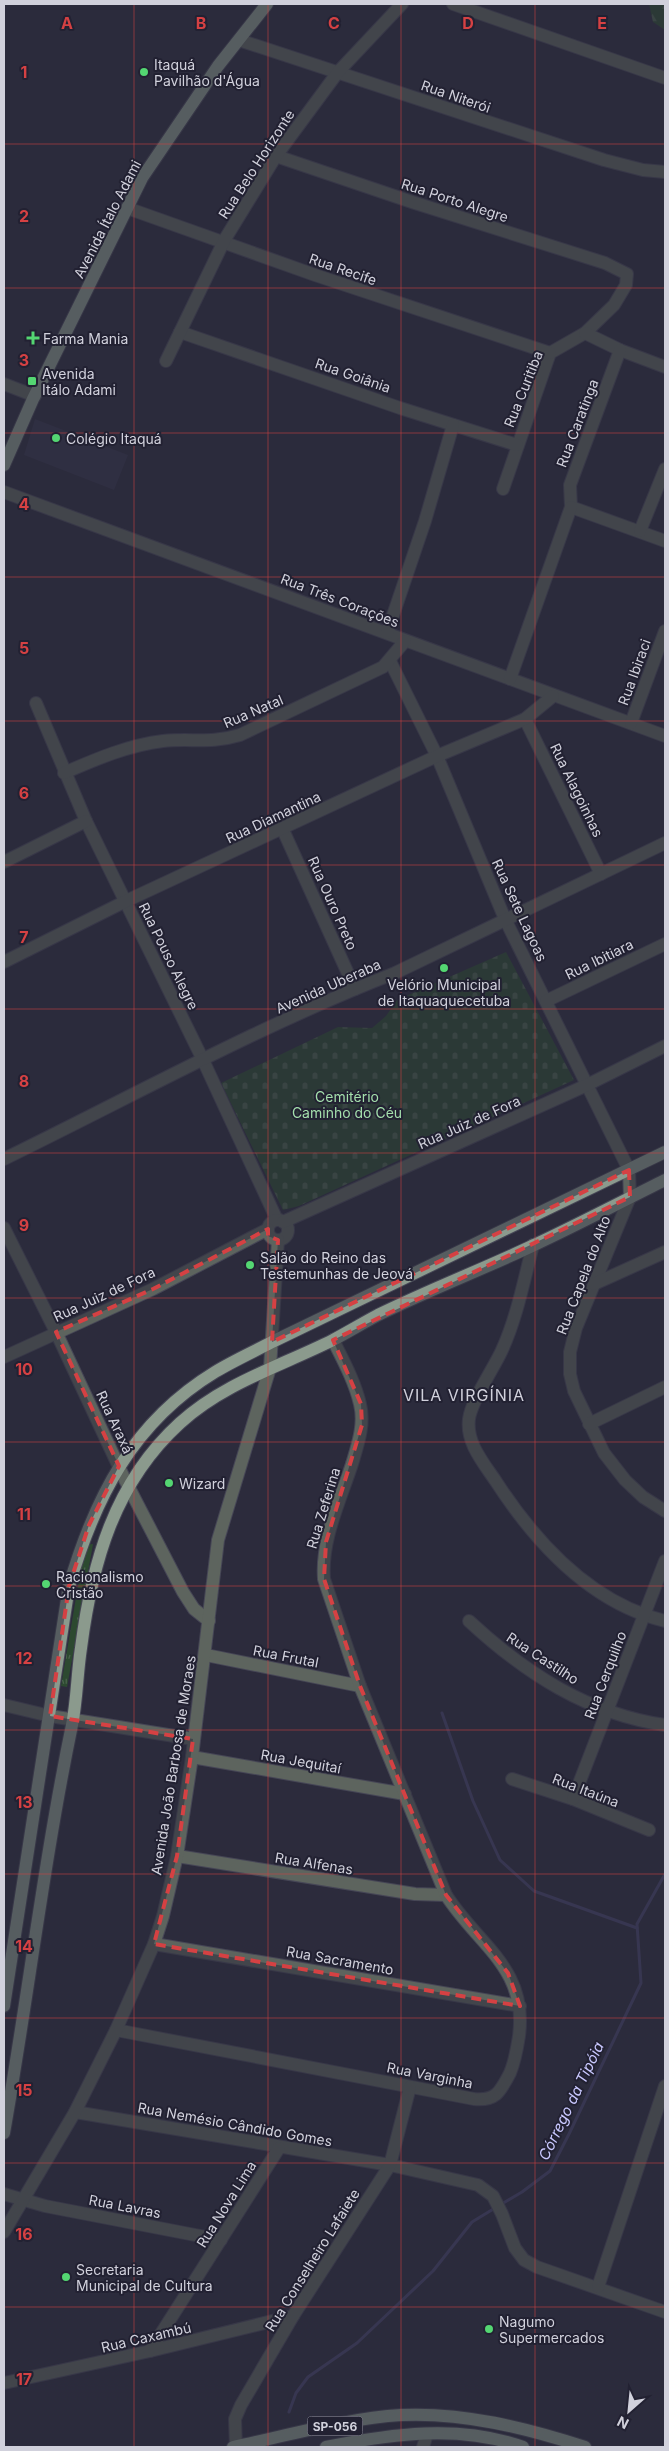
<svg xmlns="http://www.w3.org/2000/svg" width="669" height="2451" font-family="Inter,sans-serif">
	<defs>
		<pattern id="grass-tufts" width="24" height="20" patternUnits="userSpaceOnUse" patternTransform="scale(1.25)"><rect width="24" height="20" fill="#2c4930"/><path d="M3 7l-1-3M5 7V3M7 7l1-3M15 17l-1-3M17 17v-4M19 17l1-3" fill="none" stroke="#4a624d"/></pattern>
		<pattern id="forest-firs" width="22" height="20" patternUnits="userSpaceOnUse" patternTransform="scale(1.25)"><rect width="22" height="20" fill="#2c4930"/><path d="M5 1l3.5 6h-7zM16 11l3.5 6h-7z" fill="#4a624d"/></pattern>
		<pattern id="cemetery-stones" width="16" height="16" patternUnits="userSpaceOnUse" patternTransform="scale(1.25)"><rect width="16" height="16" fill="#2c4930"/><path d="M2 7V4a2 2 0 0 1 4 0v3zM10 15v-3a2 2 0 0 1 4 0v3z" fill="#4a624d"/></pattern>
	</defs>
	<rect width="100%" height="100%" fill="#2c2b3c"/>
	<!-- built -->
	<polygon fill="#34334a" points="35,419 128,455 114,490 24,455"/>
	<!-- grass -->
	<polygon fill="url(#grass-tufts)" points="93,1544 67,1687 61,1686 85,1545"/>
	<!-- forest -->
	<polygon fill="url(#forest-firs)" points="649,4 665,4 665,30 653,22"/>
	<!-- cemetery -->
	<polygon fill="url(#cemetery-stones)" points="506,952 574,1080 299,1206 283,1210 221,1083 338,1027 372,1028 386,1016 397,1000"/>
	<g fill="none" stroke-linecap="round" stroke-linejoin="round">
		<!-- stream -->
		<g stroke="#46446a" stroke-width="3">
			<polyline points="442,1713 473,1801 500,1860 534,1891 637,1928"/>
			<polyline points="500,2205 522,2192 550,2171 569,2134 641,1983 637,1924 665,1874"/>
			<polyline points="289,2412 296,2393 308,2377 357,2343 433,2271 472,2222 495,2208"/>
		</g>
		<defs>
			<g id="minor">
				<polyline points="453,4 665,78"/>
				<polyline points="239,40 604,160 643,170 665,172"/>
				<polyline points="276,156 412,202 605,263 627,274 626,285 614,305 585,333 550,353 503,489"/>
				<polyline points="127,208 315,275 550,353"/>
				<polyline points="180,332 400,408 517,445"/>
				<polyline points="585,333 620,350 665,367"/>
				<polyline points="166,361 225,239 276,156 338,72 402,4"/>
				<polyline points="4,384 35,396"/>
				<polyline points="4,492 665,736"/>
				<polyline points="571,507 570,485 620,350"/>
				<polyline points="571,507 665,541"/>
				<polyline points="640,531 665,469"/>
				<polyline points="387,633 425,521 453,425"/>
				<polyline points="390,661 437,756 505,919 629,1170 630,1197 576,1328 570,1352 570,1374 574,1391 604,1453 625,1480 643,1497 665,1511"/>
				<polyline points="510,679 571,507"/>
				<polyline points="36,703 86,821 203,1060 277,1220"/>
				<polyline points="525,719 601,874"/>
				<polyline points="631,723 665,631"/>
				<path d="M64,773C96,759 129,745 163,741C192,738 210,744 240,735L383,667L405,641"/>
				<polyline points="283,830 355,989"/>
				<polyline points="4,862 86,821"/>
				<polyline points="4,962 126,901 437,756 525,719 553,696"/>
				<polyline points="546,1001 665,944"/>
				<path d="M4,1159C133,1096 261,1025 395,973L665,843"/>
				<circle cx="278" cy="1230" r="10"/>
				<polyline points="283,1222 587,1085 665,1046"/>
				<polyline points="4,1228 56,1332 125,1480 183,1592 194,1609 209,1621"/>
				<path d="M533,1245C524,1280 517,1317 502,1350C494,1368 471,1401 469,1419C466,1442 482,1461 495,1480C535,1542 590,1603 665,1621"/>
				<polyline points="594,1284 665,1252"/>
				<polyline points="4,1357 153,1289 268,1229"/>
				<polyline points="589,1424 665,1387"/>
				<path d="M469,1621C525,1673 588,1714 665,1725"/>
				<polyline points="206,1655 360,1686"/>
				<polyline points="4,1705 50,1716 193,1739"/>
				<polyline points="192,1757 405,1794"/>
				<polyline points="512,1779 573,1799 649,1830"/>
				<polyline points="573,1799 665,1561"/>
				<polyline points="177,1856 415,1894 446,1895"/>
				<polyline points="154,1944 520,2006"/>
				<path d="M116,2030L474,2099C496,2101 500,2092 510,2073C515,2061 517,2049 519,2036C528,1968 478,1945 446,1895L360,1686L324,1579C321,1540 340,1501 352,1464C358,1444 365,1424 360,1404C355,1382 343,1360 333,1340"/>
				<polyline points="75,2112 390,2165 478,2185 493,2196 502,2214 515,2248 524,2260 537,2267 665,2312"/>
				<polyline points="4,2194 45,2206 221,2240"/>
				<polyline points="4,2232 75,2112 116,2030 154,1944 163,1916 177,1856 192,1757 218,1540 270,1368 278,1240"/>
				<polyline points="598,2287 665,2086"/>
				<polyline points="150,2351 279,2148"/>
				<polyline points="4,2383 150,2351 293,2316"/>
				<polyline points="236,2447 235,2419 241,2405 293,2316 390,2165 410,2087"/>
				<polyline points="423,2447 427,2434"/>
			</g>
			<g id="major">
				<polyline points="4,465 33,399 142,178 218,66 267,4"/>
				<path d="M4,2006L69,1586C95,1497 133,1422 215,1372C233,1361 253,1352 272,1342L665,1152"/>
				<path d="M4,2133C28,1997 44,1860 72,1725C77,1700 77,1674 81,1648C92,1563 114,1483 180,1423C224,1383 281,1366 333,1340C348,1332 363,1323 378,1315C429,1290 481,1270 532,1246C577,1225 621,1202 665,1180"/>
				<path d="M233,2447C286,2436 348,2418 401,2415C463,2412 526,2428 585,2447"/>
				<path d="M326,2447C391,2434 459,2424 523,2447"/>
			</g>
		</defs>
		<!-- minor casing -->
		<use href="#minor" stroke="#464656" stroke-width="14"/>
		<!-- major casing -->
		<use href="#major" stroke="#464656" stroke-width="14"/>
		<!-- minor -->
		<use href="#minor" stroke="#5d645e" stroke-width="12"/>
		<!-- major -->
		<use href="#major" stroke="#8b9a8d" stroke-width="12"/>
	</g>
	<!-- marked area -->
	<path d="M0 0H669V2451H0ZM629,1170L630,1197L333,1340L361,1404L362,1425L326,1542L324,1579L360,1686L446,1895L508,1973L520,2006L154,1944L177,1856L193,1739L50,1716L69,1586L89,1525L119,1466L56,1332L153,1289L268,1229V1236L278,1240L272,1342Z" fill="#2c2b3c" fill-opacity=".55" fill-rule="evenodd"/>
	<path fill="none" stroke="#d54143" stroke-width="4" stroke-dasharray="10 6" stroke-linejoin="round" d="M629,1170L630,1197L333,1340L361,1404L362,1425L326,1542L324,1579L360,1686L446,1895L508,1973L520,2006L154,1944L177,1856L193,1739L50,1716L69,1586L89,1525L119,1466L56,1332L153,1289L268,1229V1236L278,1240L272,1342Z"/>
	<!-- grid -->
	<path fill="none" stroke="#d54143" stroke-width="1" stroke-opacity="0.55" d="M134,4V2447M268,4V2447M401,4V2447M535,4V2447M4,144H665M4,288H665M4,433H665M4,577H665M4,721H665M4,865H665M4,1009H665M4,1153H665M4,1298H665M4,1442H665M4,1586H665M4,1730H665M4,1874H665M4,2018H665M4,2163H665M4,2307H665"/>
	<!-- markers -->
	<g fill="#54d672" stroke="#222132" stroke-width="2">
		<circle cx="144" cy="72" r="5"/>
		<path d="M30.5 330.5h5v5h5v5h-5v5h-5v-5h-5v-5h5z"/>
		<rect x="27" y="376" width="10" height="10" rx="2.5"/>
		<circle cx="56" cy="438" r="5"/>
		<circle cx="444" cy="968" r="5"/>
		<circle cx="250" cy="1265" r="5"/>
		<circle cx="169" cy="1483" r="5"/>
		<circle cx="46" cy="1584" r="5"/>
		<circle cx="66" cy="2277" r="5"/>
		<circle cx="489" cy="2329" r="5"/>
	</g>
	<g text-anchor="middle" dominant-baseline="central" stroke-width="4" stroke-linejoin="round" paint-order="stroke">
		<!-- shield labels -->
		<rect fill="#222132" stroke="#9c9ca9" stroke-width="1" x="307.5" y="2416.5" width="55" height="19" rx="4"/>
		<g font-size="12" font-weight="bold" fill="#d1d1dc">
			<text x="335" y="2426">SP-056</text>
		</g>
		<!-- poi labels -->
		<g font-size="14" fill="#d1d1dc" stroke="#222132" text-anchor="start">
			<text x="154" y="64">Itaquá<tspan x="154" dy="16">Pavilhão d'Água</tspan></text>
			<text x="43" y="338">Farma Mania</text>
			<text x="42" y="373">Avenida<tspan x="42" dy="16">Itálo Adami</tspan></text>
			<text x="66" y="438">Colégio Itaquá</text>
			<text x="444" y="984" text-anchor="middle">Velório Municipal<tspan x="444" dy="16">de Itaquaquecetuba</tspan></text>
			<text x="260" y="1257">Salão do Reino das<tspan x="260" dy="16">Testemunhas de Jeová</tspan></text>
			<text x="179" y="1483">Wizard</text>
			<text x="56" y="1576">Racionalismo<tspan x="56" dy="16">Cristão</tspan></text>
			<text x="76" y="2269">Secretaria<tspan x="76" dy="16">Municipal de Cultura</tspan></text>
			<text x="499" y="2321">Nagumo<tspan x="499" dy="16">Supermercados</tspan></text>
		</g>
		<!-- street labels -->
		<g font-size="14" fill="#d1d1dc" stroke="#222132">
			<text transform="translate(456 96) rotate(19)">Rua Niterói</text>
			<text transform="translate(256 164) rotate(-57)">Rua Belo Horizonte</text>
			<text transform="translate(455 200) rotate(18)">Rua Porto Alegre</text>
			<text transform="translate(107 219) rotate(-63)">Avenida Ítalo Adami</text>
			<text transform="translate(343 269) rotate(19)">Rua Recife</text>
			<text transform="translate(353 375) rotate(19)">Rua Goiânia</text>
			<text transform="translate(523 389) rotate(-68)">Rua Curitiba</text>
			<text transform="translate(577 423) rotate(-69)">Rua Caratinga</text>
			<text transform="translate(340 600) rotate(21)">Rua Três Corações</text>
			<text transform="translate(634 672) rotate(-70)">Rua Ibiraci</text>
			<text transform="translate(253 711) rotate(-23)">Rua Natal</text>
			<text transform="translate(577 790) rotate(64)">Rua Alagoinhas</text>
			<text transform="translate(273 817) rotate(-25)">Rua Diamantina</text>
			<text transform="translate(333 903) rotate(66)">Rua Ouro Preto</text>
			<text transform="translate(520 910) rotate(65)">Rua Sete Lagoas</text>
			<text transform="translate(169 956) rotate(64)">Rua Pouso Alegre</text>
			<text transform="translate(599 959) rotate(-26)">Rua Ibitiara</text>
			<text transform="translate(328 986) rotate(-24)">Avenida Uberaba</text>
			<text transform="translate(469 1122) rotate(-24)">Rua Juiz de Fora</text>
			<text transform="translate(583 1275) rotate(-69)">Rua Capela do Alto</text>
			<text transform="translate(104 1294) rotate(-25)">Rua Juiz de Fora</text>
			<text transform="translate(115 1422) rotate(65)">Rua Araxá</text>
			<text transform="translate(323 1508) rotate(-73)">Rua Zeferina</text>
			<text transform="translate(286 1656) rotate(11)">Rua Frutal</text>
			<text transform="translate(543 1658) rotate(33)">Rua Castilho</text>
			<text transform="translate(605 1675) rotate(-69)">Rua Cerquilho</text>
			<text transform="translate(301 1761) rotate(10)">Rua Jequitaí</text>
			<text transform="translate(173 1765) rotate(-81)">Avenida João Barbosa de Moraes</text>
			<text transform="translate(586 1790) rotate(21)">Rua Itaúna</text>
			<text transform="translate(314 1863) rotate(9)">Rua Alfenas</text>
			<text transform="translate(340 1960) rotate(10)">Rua Sacramento</text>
			<text transform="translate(430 2075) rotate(11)">Rua Varginha</text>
			<text transform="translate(235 2124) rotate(10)">Rua Nemésio Cândido Gomes</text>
			<text transform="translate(226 2204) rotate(-58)">Rua Nova Lima</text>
			<text transform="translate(125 2206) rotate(11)">Rua Lavras</text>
			<text transform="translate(312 2260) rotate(-58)">Rua Conselheiro Lafaiete</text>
			<text transform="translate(146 2337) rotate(-13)">Rua Caxambú</text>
		</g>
		<!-- park labels -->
		<g font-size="14" fill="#a4dfac" stroke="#222132">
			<text x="347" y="1096">Cemitério<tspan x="347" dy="16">Caminho do Céu</tspan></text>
		</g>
		<!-- water labels -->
		<g font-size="15" font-style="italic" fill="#c9c8fe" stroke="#222132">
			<text transform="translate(571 2101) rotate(-64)">Córrego da Tipóia</text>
		</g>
		<!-- quarter labels -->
		<g font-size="16" letter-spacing="1" fill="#d1d1dc" stroke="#222132">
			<text x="464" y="1395">VILA VIRGÍNIA</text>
		</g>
	</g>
	<g font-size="16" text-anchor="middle" font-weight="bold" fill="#d54143" stroke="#222132" stroke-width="4" stroke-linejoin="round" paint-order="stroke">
		<text x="67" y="29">A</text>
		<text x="201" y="29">B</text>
		<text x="334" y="29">C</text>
		<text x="468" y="29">D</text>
		<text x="602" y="29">E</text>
		<text x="24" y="78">1</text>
		<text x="24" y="222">2</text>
		<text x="24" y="366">3</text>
		<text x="24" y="510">4</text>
		<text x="24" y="654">5</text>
		<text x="24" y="799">6</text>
		<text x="24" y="943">7</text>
		<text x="24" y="1087">8</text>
		<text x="24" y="1231">9</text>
		<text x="24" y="1375">10</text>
		<text x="24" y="1520">11</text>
		<text x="24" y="1664">12</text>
		<text x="24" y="1808">13</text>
		<text x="24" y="1952">14</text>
		<text x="24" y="2096">15</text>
		<text x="24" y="2240">16</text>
		<text x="24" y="2385">17</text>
	</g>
	<!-- border -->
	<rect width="669" height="2451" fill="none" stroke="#d1d1dc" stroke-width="10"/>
	<!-- north arrow -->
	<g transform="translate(629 2411) rotate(207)" stroke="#222132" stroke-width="4" paint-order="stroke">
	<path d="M0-4L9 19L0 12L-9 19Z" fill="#d1d1dc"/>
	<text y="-8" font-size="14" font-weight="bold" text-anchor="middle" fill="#d1d1dc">N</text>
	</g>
</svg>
